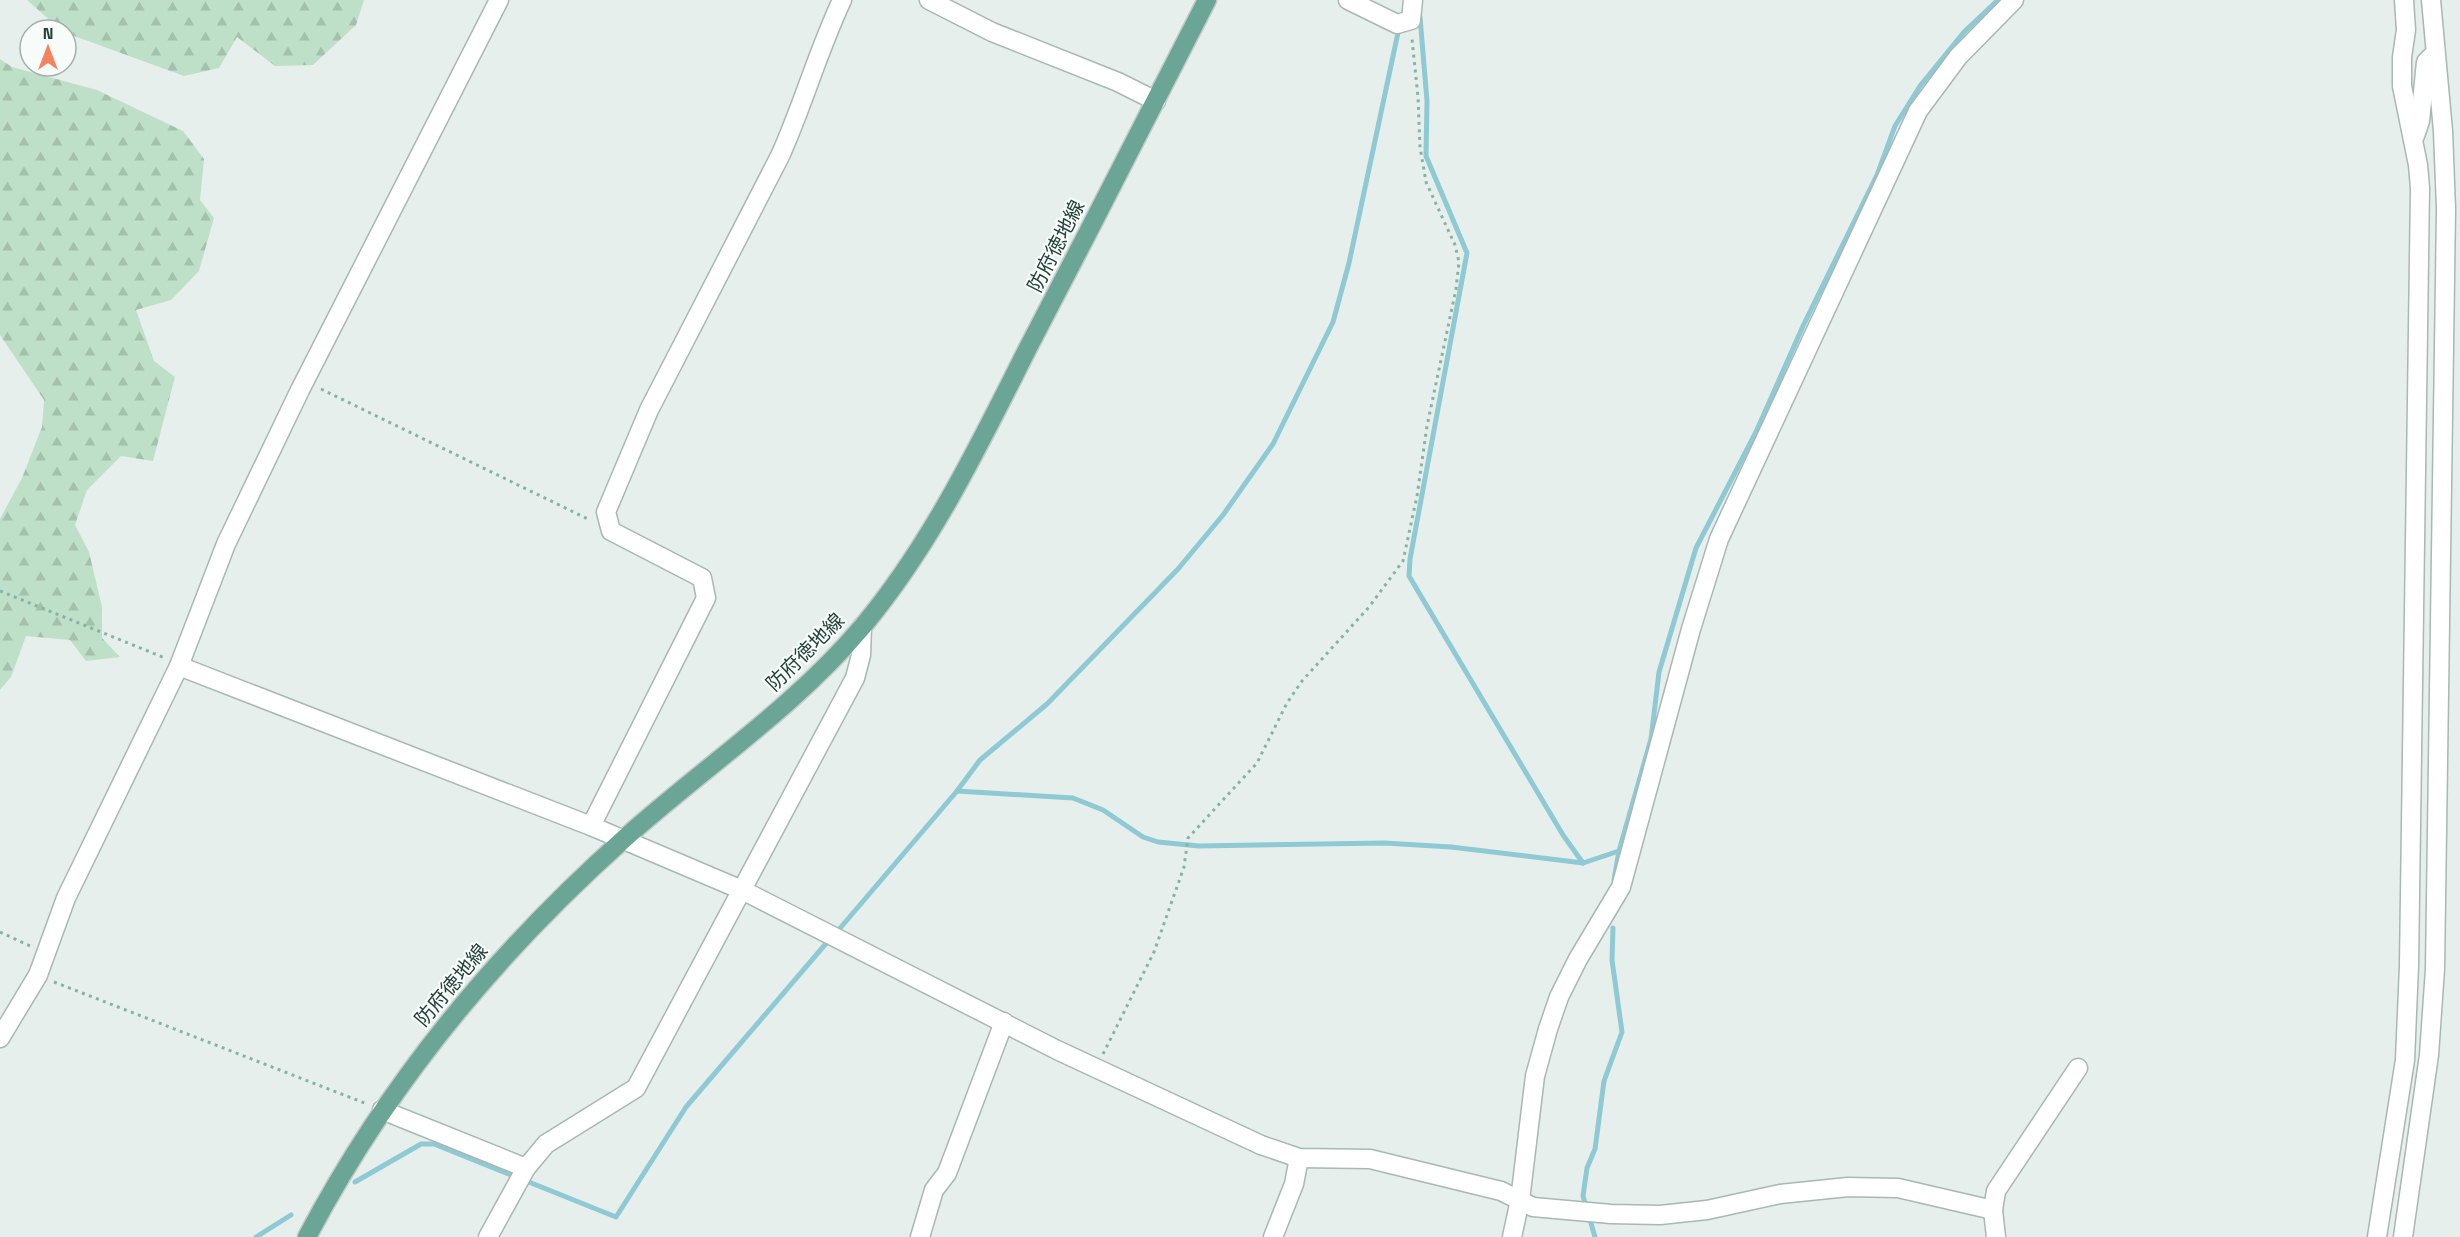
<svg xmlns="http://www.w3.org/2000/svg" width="2460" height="1237" font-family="'Space Grotesk','Noto Sans JP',sans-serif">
	<defs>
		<pattern id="forest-firs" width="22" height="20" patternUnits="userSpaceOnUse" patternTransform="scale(1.5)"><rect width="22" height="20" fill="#bfe0c8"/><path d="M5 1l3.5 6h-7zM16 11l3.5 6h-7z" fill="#a4c1ad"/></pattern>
	</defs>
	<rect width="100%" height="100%" fill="#e6efeb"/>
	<!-- forest -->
	<g fill="url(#forest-firs)">
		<polygon points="27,0 364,0 356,25 313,65 275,66 237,37 219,68 184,76 66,33 66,30 61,30"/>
		<polygon points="0,59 12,67 97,90 183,131 204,159 200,200 214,218 199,271 171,300 136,310 154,361 175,377 153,461 121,456 87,490 75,525 89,552 102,607 102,638 120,657 86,661 70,640 26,636 11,677 0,690 0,519 22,478 42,427 44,400 0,335"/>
	</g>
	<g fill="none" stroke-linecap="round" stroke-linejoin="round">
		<!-- stream -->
		<g stroke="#8ec9d4" stroke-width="5">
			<polyline points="1420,17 1427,101 1426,156 1467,253 1410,559 1409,576 1563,835 1583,863"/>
			<polyline points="957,791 1073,798 1103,810 1143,837 1158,842 1199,846 1384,843 1451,847 1583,863 1619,851"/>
			<polyline points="1614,880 1619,851 1651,739 1659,672 1696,548 1756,432 1803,326 1877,175 1895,126 1920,86 1964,32 1998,0"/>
			<polyline points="836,933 957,791 980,760 1047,704 1178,569 1223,515 1273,444 1333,322 1349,263 1399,28"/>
			<polyline points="355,1182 421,1144 434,1144 616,1217 686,1107 829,940"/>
			<polyline points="256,1237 291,1215"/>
			<polyline points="1595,1237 1583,1196 1587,1168 1595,1149 1604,1081 1622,1032 1612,960 1613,928"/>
		</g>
		<defs>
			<g id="minor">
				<polyline points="929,0 992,32 1118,82 1156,101"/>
				<polyline points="1348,0 1397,24 1411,20 1413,0"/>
				<polyline points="2415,136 2420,121 2426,62 2432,56"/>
				<polyline points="179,666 591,826 742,890 1057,1050 1261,1145 1299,1158 1370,1159 1501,1191 1533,1207 1611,1214 1660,1215 1707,1210 1780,1194 1848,1187 1898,1188 1993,1210"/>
				<path d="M591,826L706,598L702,578L611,531L606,512L649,410L780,156C803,105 818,51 842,0"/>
				<polyline points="0,1038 38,975 66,898 179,666 226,544 300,390 499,0"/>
				<polyline points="382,1110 526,1168"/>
				<polyline points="488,1237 526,1168 546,1144 636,1088 855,678 861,655 862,627"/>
				<polyline points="920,1237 934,1190 947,1173 1004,1022"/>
				<polyline points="1273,1237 1294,1184 1299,1158"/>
				<polyline points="1512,1237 1520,1200 1535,1076 1548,1029 1559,997 1578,959 1621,887 1691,629 1719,539 1918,111 1958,57 2014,0"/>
				<polyline points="1996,1237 1993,1210 1996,1191 2078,1068"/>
				<polyline points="2377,1237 2405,1060 2409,966 2420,188 2418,165 2402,86 2402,57 2406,30 2404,0"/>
				<polyline points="2403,1237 2429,1055 2435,969 2446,209 2443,131 2431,0"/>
			</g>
			<path id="major" d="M307,1237C387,1085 497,952 625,838C704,767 794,708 863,626C933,542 980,443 1029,346C1089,231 1148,116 1207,0"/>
		</defs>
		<!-- minor casing -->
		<use href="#minor" stroke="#a8b8b2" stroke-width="21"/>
		<!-- major casing -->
		<use href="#major" stroke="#c2cac8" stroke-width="21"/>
		<!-- path -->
		<g stroke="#86b3a5" stroke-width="3" stroke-dasharray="3 4.5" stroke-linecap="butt">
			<polyline points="321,389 590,520"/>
			<polyline points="0,591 165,658"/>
			<polyline points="0,932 30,946"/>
			<polyline points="54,982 367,1104"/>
			<polyline points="1103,1054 1154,952 1184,867 1188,838 1257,763 1287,703 1302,681 1369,607 1403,561 1417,496 1427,426 1456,289 1459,262 1455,245 1426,182 1420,147 1418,97 1412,39"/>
		</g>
		<!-- minor -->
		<use href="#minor" stroke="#fff" stroke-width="18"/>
		<!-- major -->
		<use href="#major" stroke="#6aa596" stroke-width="18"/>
	</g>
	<g text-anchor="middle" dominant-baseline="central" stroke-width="4.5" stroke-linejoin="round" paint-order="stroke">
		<!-- street labels -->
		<g font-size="20" fill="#24423a" stroke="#f7fbf9">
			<text transform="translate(1056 246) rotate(-63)">防府徳地線</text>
			<text transform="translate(805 652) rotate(-45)">防府徳地線</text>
			<text transform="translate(451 985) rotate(-50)">防府徳地線</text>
		</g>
	</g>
	<!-- north arrow -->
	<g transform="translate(48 48)"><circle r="28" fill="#f7fbf9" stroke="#a3b1ad" stroke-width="1.5"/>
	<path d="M0-4.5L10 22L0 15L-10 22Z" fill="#f4845f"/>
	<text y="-9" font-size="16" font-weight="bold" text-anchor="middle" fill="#24423a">N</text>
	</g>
</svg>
